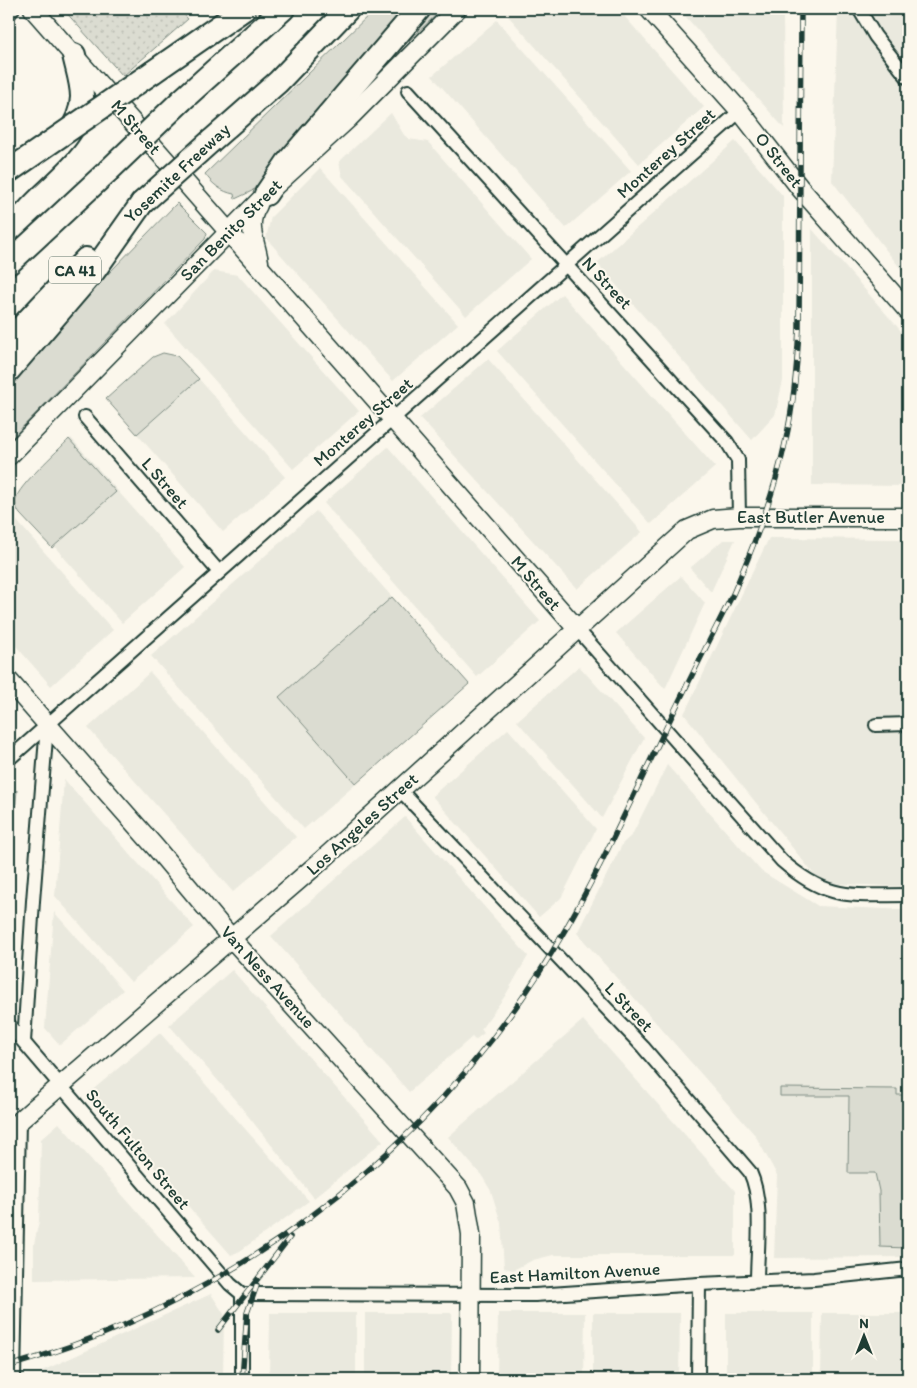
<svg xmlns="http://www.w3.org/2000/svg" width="917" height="1388" font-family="Itim,sans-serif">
	<defs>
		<pattern id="park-dots" width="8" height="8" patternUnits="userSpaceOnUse" patternTransform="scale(1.25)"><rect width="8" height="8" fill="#dbdcd1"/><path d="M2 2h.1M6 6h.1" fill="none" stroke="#bcbeb4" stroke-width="1.8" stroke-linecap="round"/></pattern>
	</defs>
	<rect width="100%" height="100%" fill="#fbf7ec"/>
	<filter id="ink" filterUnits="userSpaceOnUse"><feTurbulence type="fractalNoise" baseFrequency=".02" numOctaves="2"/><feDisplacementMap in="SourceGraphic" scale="10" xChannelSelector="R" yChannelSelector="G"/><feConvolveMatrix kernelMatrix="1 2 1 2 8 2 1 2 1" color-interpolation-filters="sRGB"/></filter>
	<g filter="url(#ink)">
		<!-- built -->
		<g fill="#eae9de">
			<polygon points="502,9 618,9 704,107 639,164"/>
			<polygon points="679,9 783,9 784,128"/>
			<polygon points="838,9 908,9 908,278 832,181"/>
			<polygon points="497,20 631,171 566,228 432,76"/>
			<polygon points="391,113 404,135 409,139 428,142 531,259 466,316 342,176 339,162"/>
			<polygon points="735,141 783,196 783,381 775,415 752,440 597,263"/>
			<polygon points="320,168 458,324 393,381 266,238 271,217"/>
			<polygon points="812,229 908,339 908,486 812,485"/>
			<polygon points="214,271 238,275 359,411 293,469 165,324"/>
			<polygon points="562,294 715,467 651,524 497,351"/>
			<polygon points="488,359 642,532 577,589 420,418"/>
			<polygon points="199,379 285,477 223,532 137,434"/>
			<polygon points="71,438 185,567 122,623 23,511 29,486"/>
			<polygon points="388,447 540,621 477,677 324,503"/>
			<polygon points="316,511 392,597 280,697 356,784 304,829 151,656"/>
			<polygon points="9,512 113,630 51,686 9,638"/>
			<polygon points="769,538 908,539 908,887 821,883 684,714"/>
			<polygon points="723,540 735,540 711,592 690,568"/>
			<polygon points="681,576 705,603 665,689 616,633"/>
			<polygon points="579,666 644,738 602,818 517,721"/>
			<polygon points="150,672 296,837 233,892 88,728"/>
			<polygon points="508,729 596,829 561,898 539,917 432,796"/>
			<polygon points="667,765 761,871 818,906 908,910 908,1257 774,1258 777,1175 755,1135 577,933 623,843 632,835"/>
			<polygon points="64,779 194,927 131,982 55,896"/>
			<polygon points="405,817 528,956 505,996 481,1029 484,1033 475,1040 472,1037 409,1092 271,936"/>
			<polygon points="54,912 123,990 60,1045 45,1028"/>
			<polygon points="232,970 383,1141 314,1198 236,1101 169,1025"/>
			<polygon points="583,1020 735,1191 735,1255 553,1255 533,1260 513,1270 504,1268 501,1223 491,1191 482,1176 448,1137"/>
			<polygon points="160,1033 309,1201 240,1251 231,1255 89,1093"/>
			<polygon points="59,1123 118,1190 195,1278 34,1280 34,1244 39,1221 41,1139"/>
			<polygon points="211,1294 224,1314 223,1379 42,1379 42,1371"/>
			<polygon points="270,1313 356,1313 356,1379 269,1379"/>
			<polygon points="365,1313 452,1313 451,1379 365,1379"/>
			<polygon points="498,1313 585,1313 584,1379 497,1379"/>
			<polygon points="593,1313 680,1313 679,1379 593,1379"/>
			<rect x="726" y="1313" width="87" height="66"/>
			<polygon points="822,1313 908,1313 908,1379 821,1379"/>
		</g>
		<!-- green -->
		<g fill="#dbdcd1" stroke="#7d8c82">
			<path d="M375,9H408L252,191L235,199L234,194C222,192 212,184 205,174Z"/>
			<polygon points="433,9 442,9 377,72"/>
			<polygon points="177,203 207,233 205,239 9,441 9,392 23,371 77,306"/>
			<polygon points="163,353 177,356 199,379 137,434 106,399 153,357"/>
			<path d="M69,439L116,492L52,548L20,514C17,510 15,505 16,499C18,486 58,451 69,439Z"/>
			<polygon points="392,597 469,684 356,784 279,697"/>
			<polygon points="17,790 12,847 9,843 9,797"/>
			<polygon points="780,1088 897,1089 897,1095 908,1095 908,1248 880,1247 879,1191 875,1173 848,1173 849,1096 780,1096"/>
		</g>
		<!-- park -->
		<polygon fill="url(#park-dots)" stroke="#7d8c82" points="63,9 179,9 188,19 123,76"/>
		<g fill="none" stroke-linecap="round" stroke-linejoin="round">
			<defs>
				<g id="street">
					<polyline points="859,9 875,36 908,78"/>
					<polyline points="408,91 727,442 738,460 739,517"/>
					<polyline points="85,417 219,572"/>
					<path d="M578,630L782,861C828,901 851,895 908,895"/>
					<polyline points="876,725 908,724"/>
					<polyline points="9,759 740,111"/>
					<path d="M401,791L643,1047L750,1172C764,1202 757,1248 757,1281"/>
					<polyline points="9,1025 230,1284 242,1294 535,1295 699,1284 814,1279 908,1269"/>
					<polyline points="24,1042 33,901 47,725"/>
					<polyline points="14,1379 19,1121"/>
					<polyline points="242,1379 242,1294"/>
					<polyline points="698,1379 699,1284"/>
				</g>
				<g id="secondary">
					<polyline points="33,9 578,630"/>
					<polyline points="649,9 740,111 800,188 908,311"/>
					<polyline points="9,10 10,9"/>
					<path d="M258,205C245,225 256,241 259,262"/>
					<polyline points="9,456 266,194 349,118 457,9"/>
					<polyline points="9,681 156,848 232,939 458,1188 466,1203 471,1234 470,1379"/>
					<polyline points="9,1130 321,861 687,530 713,519 739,517 908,517"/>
				</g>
				<g id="highway">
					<polyline points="153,72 244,9"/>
					<polyline points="182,100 283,9"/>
					<polyline points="211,141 278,82 348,9"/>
					<polyline points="266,194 287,163 419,9"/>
					<path d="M9,196C33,167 81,139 82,97C82,83 77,69 74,55"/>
					<polyline points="9,263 108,171"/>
					<polyline points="9,340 86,259"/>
					<polyline points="9,370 94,271 142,203"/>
				</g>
			</defs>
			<!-- street casing -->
			<use href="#street" stroke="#1f3d34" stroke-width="16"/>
			<!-- secondary casing -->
			<use href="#secondary" stroke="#1f3d34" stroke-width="21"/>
			<!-- highway casing -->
			<use href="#highway" stroke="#1f3d34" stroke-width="26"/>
			<!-- street -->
			<use href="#street" stroke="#fbf7ec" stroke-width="12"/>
			<!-- secondary -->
			<use href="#secondary" stroke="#fbf7ec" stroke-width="18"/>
			<!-- highway -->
			<use href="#highway" stroke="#fbf7ec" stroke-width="22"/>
			<defs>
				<g id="rail">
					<polyline points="218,1330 290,1237"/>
					<path d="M9,1366C225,1305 417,1162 539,973C584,903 618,828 654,753C679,700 706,647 733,594C754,545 775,492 786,439C794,403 797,366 799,329L801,9"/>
					<polyline points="242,1379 247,1313 257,1285"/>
				</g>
			</defs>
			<!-- rail casing -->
			<use href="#rail" stroke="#1f3d34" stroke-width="5.5"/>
			<!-- rail -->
			<use href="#rail" stroke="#fbf7ec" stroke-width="4" stroke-dasharray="11" stroke-linecap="butt"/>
			<defs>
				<g id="highway-bridge">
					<polyline points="9,171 153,72"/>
					<polyline points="108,171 182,100"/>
					<polyline points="142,203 211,141"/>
				</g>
			</defs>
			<!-- highway-bridge casing -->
			<use href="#highway-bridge" stroke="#1f3d34" stroke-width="26" stroke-linecap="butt"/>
			<!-- highway-bridge -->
			<use href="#highway-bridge" stroke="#fbf7ec" stroke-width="22"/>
		</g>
	</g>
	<g text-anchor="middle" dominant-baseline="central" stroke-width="4" stroke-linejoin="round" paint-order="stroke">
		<!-- shield labels -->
		<rect fill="#fbf7ec" stroke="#61756b" stroke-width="1" x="49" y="256.5" width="52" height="27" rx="4"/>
		<g font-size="16" font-weight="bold" fill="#1f3d34">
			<text x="75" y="270">CA 41</text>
		</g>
		<!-- street labels -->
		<g font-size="18" fill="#1f3d34" stroke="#fbf7ec">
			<text transform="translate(136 127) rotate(49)">M Street</text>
			<text transform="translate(666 153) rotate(-42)">Monterey Street</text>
			<text transform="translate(779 160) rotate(52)">O Street</text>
			<text transform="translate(177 173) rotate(-43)">Yosemite Freeway</text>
			<text transform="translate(231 230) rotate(-45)">San Benito Street</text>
			<text transform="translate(607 283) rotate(47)">N Street</text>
			<text transform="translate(363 422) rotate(-41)">Monterey Street</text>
			<text transform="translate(165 483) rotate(49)">L Street</text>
			<text x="811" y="517">East Butler Avenue</text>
			<text transform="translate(536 583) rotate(49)">M Street</text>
			<text transform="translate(362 824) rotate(-42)">Los Angeles Street</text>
			<text transform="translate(268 977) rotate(48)">Van Ness Avenue</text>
			<text transform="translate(629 1007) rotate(46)">L Street</text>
			<text transform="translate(138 1149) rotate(50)">South Fulton Street</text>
			<text transform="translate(575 1273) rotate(-3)">East Hamilton Avenue</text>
		</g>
	</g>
	<!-- margin -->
	<rect width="917" height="1388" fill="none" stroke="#fbf7ec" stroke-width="30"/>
	<rect x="15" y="15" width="887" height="1358" fill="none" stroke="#1f3d34" stroke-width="2" filter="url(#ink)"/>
	<!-- north arrow -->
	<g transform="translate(864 1336)" stroke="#fbf7ec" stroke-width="4" paint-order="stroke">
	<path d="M0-4L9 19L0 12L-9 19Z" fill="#1f3d34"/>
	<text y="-8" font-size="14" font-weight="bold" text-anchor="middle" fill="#1f3d34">N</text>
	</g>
</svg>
